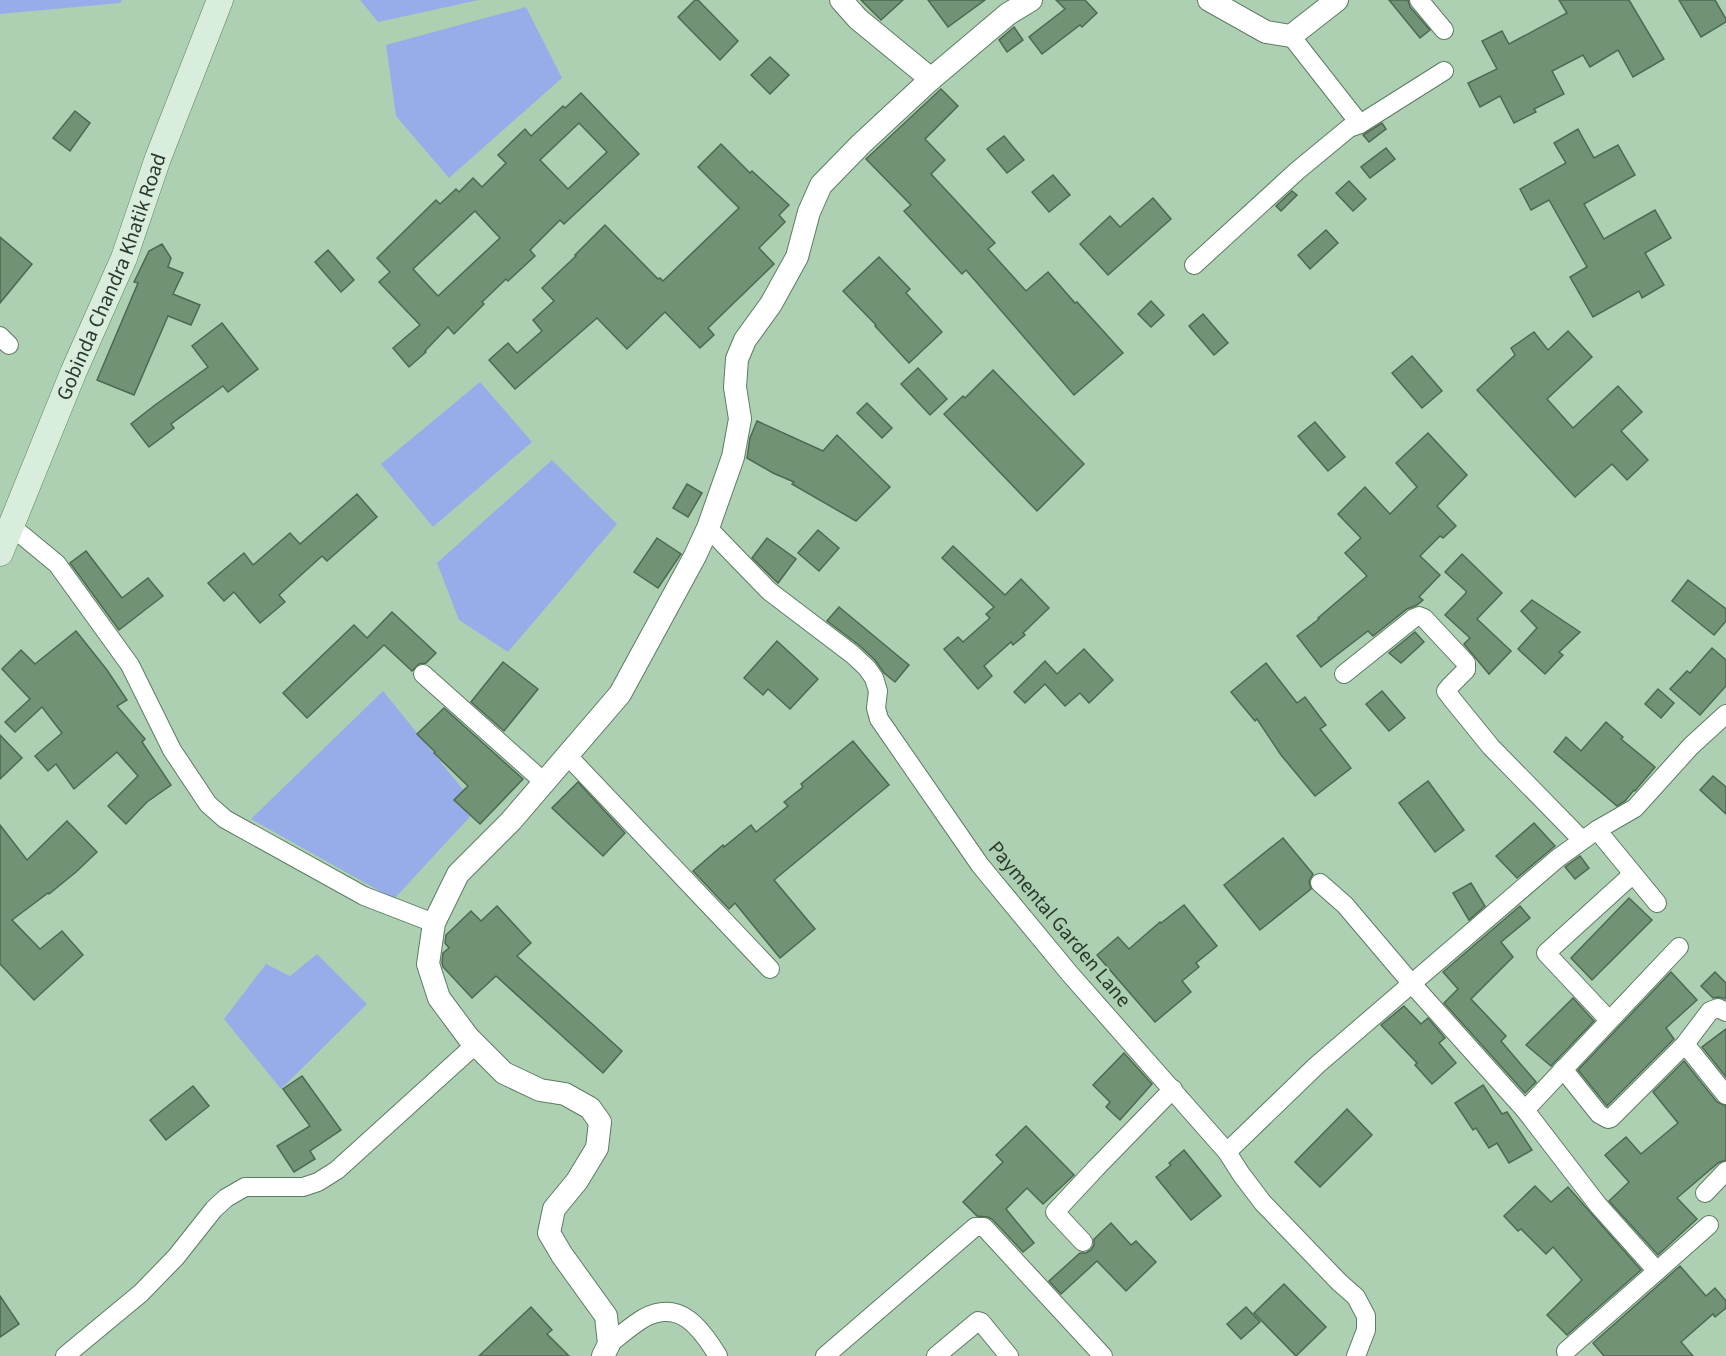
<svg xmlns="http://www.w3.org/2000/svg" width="1726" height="1356" font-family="'Source Sans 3',sans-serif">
	<rect width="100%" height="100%" fill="#aed0b2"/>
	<!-- water -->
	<g fill="#96ade9">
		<polygon points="0,0 122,0 120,3 0,14"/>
		<polygon points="360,0 479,0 378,22"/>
		<polygon points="526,7 562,78 449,178 396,116 386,45"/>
		<polygon points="480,382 532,442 433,527 381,464"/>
		<polygon points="552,460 617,524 508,652 459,620 437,563"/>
		<polygon points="383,691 478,808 394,899 251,819"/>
		<polygon points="317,954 367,1004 281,1089 224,1019 266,964 290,976"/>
	</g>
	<!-- building -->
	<g fill="#729276" stroke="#4c6a50" stroke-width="1.5" fill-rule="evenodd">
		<polygon points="695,0 698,0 738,41 720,60 678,17"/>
		<polygon points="861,0 903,0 881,20"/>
		<polygon points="928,0 985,0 948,27"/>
		<polygon points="1056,0 1085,0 1097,13 1082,27 1080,25 1042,54 1029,37 1065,9"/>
		<polygon points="1389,0 1408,0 1410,7 1430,30 1420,38"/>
		<polygon points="1559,0 1629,0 1664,59 1633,77 1618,50 1590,67 1583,55 1552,71 1564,94 1534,109 1536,112 1514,123 1500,96 1480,107 1468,83 1497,69 1482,41 1502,31 1509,44 1567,13"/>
		<polygon points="1679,0 1715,0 1726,19 1726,22 1701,37"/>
		<polygon points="1014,27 1023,40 1007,52 999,40"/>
		<polygon points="770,57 789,75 770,94 751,75"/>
		<polygon points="941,89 958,106 925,139 945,160 931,174 995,243 988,249 1026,291 1048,272 1075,303 1077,302 1123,353 1074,395 966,270 962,274 904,211 911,205 866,159"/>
		<path d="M581,93L639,154L564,224L560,220L530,250L535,256L508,281L506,279L482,302L484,304L454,334L448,327L425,351L426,352L409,367L393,348L420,325L379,282L390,272L377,258L436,200L440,204L456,189L459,192L473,178L482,187L506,163L498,155L525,129L531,136L563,106L565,108ZM579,123L607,152L568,189L540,160ZM475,211L500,238L438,296L413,269Z"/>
		<polygon points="75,111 90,123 70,151 53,138"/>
		<polygon points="1382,123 1386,129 1369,142 1363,135"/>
		<polygon points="1578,129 1594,158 1618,145 1635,175 1584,204 1604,239 1655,210 1671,238 1645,253 1664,285 1642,298 1639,291 1593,317 1570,277 1587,267 1549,200 1531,210 1520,189 1566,163 1554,143"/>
		<polygon points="1004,136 1024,160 1007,173 987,149"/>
		<polygon points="721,144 750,173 752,171 789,205 779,215 785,222 759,248 774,264 708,328 714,335 700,348 665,312 627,349 597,318 515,389 489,360 508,343 517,353 542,331 533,320 554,301 542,288 576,256 575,255 605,225 658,279 660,278 663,281 739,208 698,167"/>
		<polygon points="1386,148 1395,159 1370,178 1361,167"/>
		<polygon points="1053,175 1070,195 1049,212 1032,192"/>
		<polygon points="1349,181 1366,199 1353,211 1336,193"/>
		<polygon points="1292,191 1297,195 1281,211 1276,206"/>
		<polygon points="1153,198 1171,219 1108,275 1080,244 1110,216 1120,227"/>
		<polygon points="1326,230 1338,243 1310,269 1298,255"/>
		<polygon points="0,237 32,264 0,303"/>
		<polygon points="162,244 171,258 168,267 183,273 173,294 200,305 191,325 168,316 134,395 97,380 138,283 134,282 149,251"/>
		<polygon points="328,250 354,280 341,292 315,262"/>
		<polygon points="879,257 910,289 906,293 942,332 909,363 875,326 876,325 843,291"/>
		<polygon points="1151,301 1164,315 1151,327 1138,314"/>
		<polygon points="1203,314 1228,343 1214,355 1189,326"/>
		<polygon points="222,323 258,369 228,392 223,386 171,424 174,428 149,447 131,424 155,405 208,367 192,346"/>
		<polygon points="1568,331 1592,357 1547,399 1573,428 1618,386 1642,412 1621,431 1648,460 1627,480 1612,464 1575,497 1477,390 1515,355 1511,348 1534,332 1548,350"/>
		<polygon points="1412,356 1442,391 1422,408 1392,373"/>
		<polygon points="918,368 947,399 930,415 901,384"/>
		<polygon points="993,370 1084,464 1037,511 944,414 963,396 965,398"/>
		<polygon points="867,403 892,428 882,438 857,413"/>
		<polygon points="757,421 823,451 837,435 890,487 856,521 792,484 794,482 773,473 747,458 750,438"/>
		<polygon points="1315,422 1345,457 1328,471 1298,436"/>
		<polygon points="1428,433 1467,475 1437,506 1456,526 1443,538 1440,536 1420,556 1440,575 1419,597 1423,600 1417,605 1407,609 1373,636 1368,631 1321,667 1297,636 1319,619 1318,618 1367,576 1345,553 1361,538 1338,514 1365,487 1390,514 1417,487 1396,463"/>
		<polygon points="687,484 702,493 688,517 673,508"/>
		<polygon points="357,494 377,517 327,561 322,556 279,595 285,602 260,623 234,592 224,601 208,583 244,553 253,565 290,533 300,544"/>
		<polygon points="818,530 839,548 819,571 798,553"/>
		<polygon points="657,538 681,554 658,588 634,572"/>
		<polygon points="767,538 796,559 778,583 752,558"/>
		<polygon points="953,546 1005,595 1021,579 1049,608 1023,633 1025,635 1013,645 1011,642 984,666 992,676 978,689 944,649 958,637 963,642 990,618 986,614 994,607 942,558"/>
		<polygon points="86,551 122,598 148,578 163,596 119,630 70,563"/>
		<polygon points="1462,554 1502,593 1477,619 1511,651 1489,674 1464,644 1470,638 1445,615 1466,593 1466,591 1445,572"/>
		<polygon points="1688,580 1726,609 1726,621 1714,635 1672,601"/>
		<polygon points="1532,600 1580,632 1559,652 1563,655 1545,674 1518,649 1537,628 1521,611"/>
		<polygon points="839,607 909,665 895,682 884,673 875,660 860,646 827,621"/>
		<polygon points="392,612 436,653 426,663 419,664 412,671 384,645 307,718 283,693 354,625 367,638"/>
		<polygon points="76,631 107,670 127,700 117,706 145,739 142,742 171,785 147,802 126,824 108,806 138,776 117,752 74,789 56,764 48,771 35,756 62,733 42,707 15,732 5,722 30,699 2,669 21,650 35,664"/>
		<polygon points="1415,632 1424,642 1401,663 1389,653"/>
		<polygon points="777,641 818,679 790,709 768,689 763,695 744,678"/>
		<polygon points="1712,648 1726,660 1726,686 1700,715 1670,689 1687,671 1690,673"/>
		<polygon points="1084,649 1113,680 1089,703 1080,693 1065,706 1045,684 1025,703 1014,692 1045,661 1057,674"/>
		<polygon points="503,662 538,689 504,731 471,702"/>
		<polygon points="1266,663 1297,703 1305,697 1326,725 1320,729 1351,768 1315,796 1281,755 1257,719 1255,721 1231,692"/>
		<polygon points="1658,689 1674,703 1661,718 1645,704"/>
		<polygon points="1382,691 1405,718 1389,731 1366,704"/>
		<polygon points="444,708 523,779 480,824 454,800 468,786 434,753 435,752 417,734"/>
		<polygon points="1606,722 1623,737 1621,739 1655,767 1635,791 1634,790 1625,801 1617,806 1554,752 1566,737 1581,751"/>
		<polygon points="0,735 22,758 0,779"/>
		<polygon points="853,741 889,785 774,880 815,929 780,958 735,903 729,909 693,871 723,845 724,847 751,825 756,832 788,806 784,802 803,787 801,784"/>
		<polygon points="1713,776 1726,787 1726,814 1700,790"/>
		<polygon points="1428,781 1464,830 1435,852 1399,803"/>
		<polygon points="578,782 625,833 603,856 552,808"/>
		<polygon points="67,821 97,852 76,872 49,894 48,893 12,920 40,949 62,931 83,955 34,1000 0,964 0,825 27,860"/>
		<polygon points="1534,823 1555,846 1517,878 1496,856"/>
		<polygon points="1283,838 1313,874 1309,881 1311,889 1260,930 1224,885"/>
		<polygon points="1580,856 1589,868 1575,879 1565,867"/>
		<polygon points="1471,883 1485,906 1469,920 1453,893"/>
		<polygon points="1629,898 1652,920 1592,980 1571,958"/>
		<polygon points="1184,905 1217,946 1196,963 1199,967 1182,981 1191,992 1155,1022 1097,955 1118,937 1129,949 1160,922 1161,923"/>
		<polygon points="497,906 531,943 517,956 622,1051 603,1073 496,976 472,998 443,967 442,963 443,953 449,948 445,943 446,935 471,911 481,921"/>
		<polygon points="1520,906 1530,918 1501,942 1513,957 1471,999 1506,1036 1501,1041 1536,1082 1525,1093 1444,1003 1458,989 1443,972"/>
		<polygon points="1671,972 1697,1000 1666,1028 1674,1039 1607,1106 1578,1070"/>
		<polygon points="1715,972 1726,983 1726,999 1719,997 1713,998 1701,986"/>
		<polygon points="1573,998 1594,1021 1551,1066 1526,1045"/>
		<polygon points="1404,1006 1421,1024 1428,1018 1445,1038 1439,1043 1456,1063 1432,1084 1415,1065 1417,1063 1381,1025"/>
		<polygon points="1726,1029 1726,1077 1702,1047"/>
		<polygon points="1124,1053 1152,1084 1120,1120 1106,1107 1110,1102 1093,1085"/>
		<polygon points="1684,1061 1717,1102 1726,1106 1726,1160 1718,1163 1677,1198 1697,1219 1658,1255 1609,1201 1629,1182 1605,1155 1626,1137 1641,1154 1678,1123 1653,1092"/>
		<polygon points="302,1076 341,1130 310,1151 315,1159 294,1172 277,1146 310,1126 283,1089"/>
		<polygon points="1483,1085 1502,1114 1507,1112 1532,1150 1509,1163 1497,1143 1489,1148 1476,1128 1473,1130 1455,1103"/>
		<polygon points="193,1086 209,1106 166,1140 150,1120"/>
		<polygon points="1347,1109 1372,1135 1320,1187 1295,1162"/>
		<polygon points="1026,1126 1074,1175 1043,1204 1027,1188 1006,1209 1034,1243 1023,1252 992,1219 988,1217 977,1216 963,1202 1003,1162 996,1155"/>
		<polygon points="1184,1150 1221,1196 1191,1220 1156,1177 1171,1165 1169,1163"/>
		<polygon points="1535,1186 1551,1202 1568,1187 1641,1270 1567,1335 1547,1315 1582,1280 1553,1247 1546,1254 1521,1229 1518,1231 1504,1216"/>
		<polygon points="1111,1223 1131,1245 1136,1241 1156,1262 1126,1291 1097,1261 1061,1294 1049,1281 1080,1253 1086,1253 1091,1250 1094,1245 1094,1239"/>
		<polygon points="1680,1266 1706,1296 1715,1288 1726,1301 1726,1308 1715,1317 1713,1314 1681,1342 1693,1356 1604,1356 1593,1343"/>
		<polygon points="1284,1284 1326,1327 1296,1356 1254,1313"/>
		<polygon points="0,1296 19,1324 0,1337"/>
		<polygon points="531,1307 552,1330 547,1334 569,1356 479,1356"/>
		<polygon points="1246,1307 1260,1322 1241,1339 1227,1324"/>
	</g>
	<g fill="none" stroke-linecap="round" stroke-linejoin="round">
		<defs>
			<g id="minor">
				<polyline points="1419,0 1444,30"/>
				<polyline points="1291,36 1360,124"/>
				<polyline points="1194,265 1297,171 1349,128 1360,124 1444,71"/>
				<polyline points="0,336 9,345"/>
				<polyline points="11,526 57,564 130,665 172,750 208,804 225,819 364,896 434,923"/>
				<polyline points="708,528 769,591 852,654 867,668 874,678 878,691 876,708 879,719 980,865 1070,974 1227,1152 1241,1174 1263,1203 1339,1282 1356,1297 1366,1316 1366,1330 1356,1356"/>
				<polyline points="423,674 544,782"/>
				<polyline points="1344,674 1414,618 1419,616 1424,618 1466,663 1466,670 1451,685 1446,691 1452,699 1491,747 1582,840"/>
				<polyline points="567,755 770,969"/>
				<polyline points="1597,830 1657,903"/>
				<polyline points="1320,883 1345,905 1412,984 1525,1110 1679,947"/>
				<polyline points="1609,1020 1546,953 1633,874"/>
				<polyline points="1685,1044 1710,1011 1718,1008 1726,1012"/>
				<polyline points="1563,1069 1599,1114 1608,1119 1611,1118 1685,1044 1726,1095"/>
				<polyline points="1525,1110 1598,1205 1657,1271 1566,1351"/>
				<polyline points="1227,1152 1317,1065 1558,858 1597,830 1635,808 1691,746 1726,714"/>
				<polyline points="1705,1193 1726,1171"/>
				<polyline points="1083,1242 1055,1212 1096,1168 1173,1089"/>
				<polyline points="1657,1271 1709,1225"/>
				<path d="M609,1344C621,1335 632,1325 644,1318C680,1299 701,1328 718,1356"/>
				<polyline points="65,1356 141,1293 176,1257 214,1209 226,1198 245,1187 303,1187 318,1182 337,1170 475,1045"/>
				<polyline points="825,1356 975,1227 984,1227 1103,1356"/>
				<polyline points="936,1356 978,1321 981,1322 1009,1356"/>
			</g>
			<g id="tertiary">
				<polyline points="841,0 858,19 931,79"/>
				<polyline points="1209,0 1266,32 1291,36 1337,0"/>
				<polyline points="603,1356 609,1344 606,1316 562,1255 549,1233 554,1209 577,1181 597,1148 600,1122 590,1108 565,1094 540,1090 504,1073 468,1037 439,998 428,964 434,923 458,874 511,821 620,694 695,556 708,528 733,457 740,419 735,387 737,359 745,340 771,304 797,257 809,212 821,185 861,144 931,79 1008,14 1031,0"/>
			</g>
			<g id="secondary">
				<path id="s1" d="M0,553L73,373L124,258L158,158L220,0"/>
			</g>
		</defs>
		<!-- minor casing -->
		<use href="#minor" stroke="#5c7c61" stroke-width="20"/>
		<!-- tertiary casing -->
		<use href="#tertiary" stroke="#5c7c61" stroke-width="24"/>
		<!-- secondary casing -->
		<use href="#secondary" stroke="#5c7c61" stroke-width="27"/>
		<!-- minor -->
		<use href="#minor" stroke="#fff" stroke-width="18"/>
		<!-- tertiary -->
		<use href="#tertiary" stroke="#fff" stroke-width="22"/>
		<!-- secondary -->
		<use href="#secondary" stroke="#d9eddc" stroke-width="26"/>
	</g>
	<g text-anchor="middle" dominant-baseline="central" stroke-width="4.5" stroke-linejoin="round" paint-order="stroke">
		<!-- street labels -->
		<g font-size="21" fill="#2c3a2e" stroke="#aed0b2">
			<text stroke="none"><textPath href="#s1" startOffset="298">Gobinda Chandra Khatik Road</textPath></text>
			<text transform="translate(1060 924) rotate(50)">Paymental Garden Lane</text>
		</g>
	</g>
</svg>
